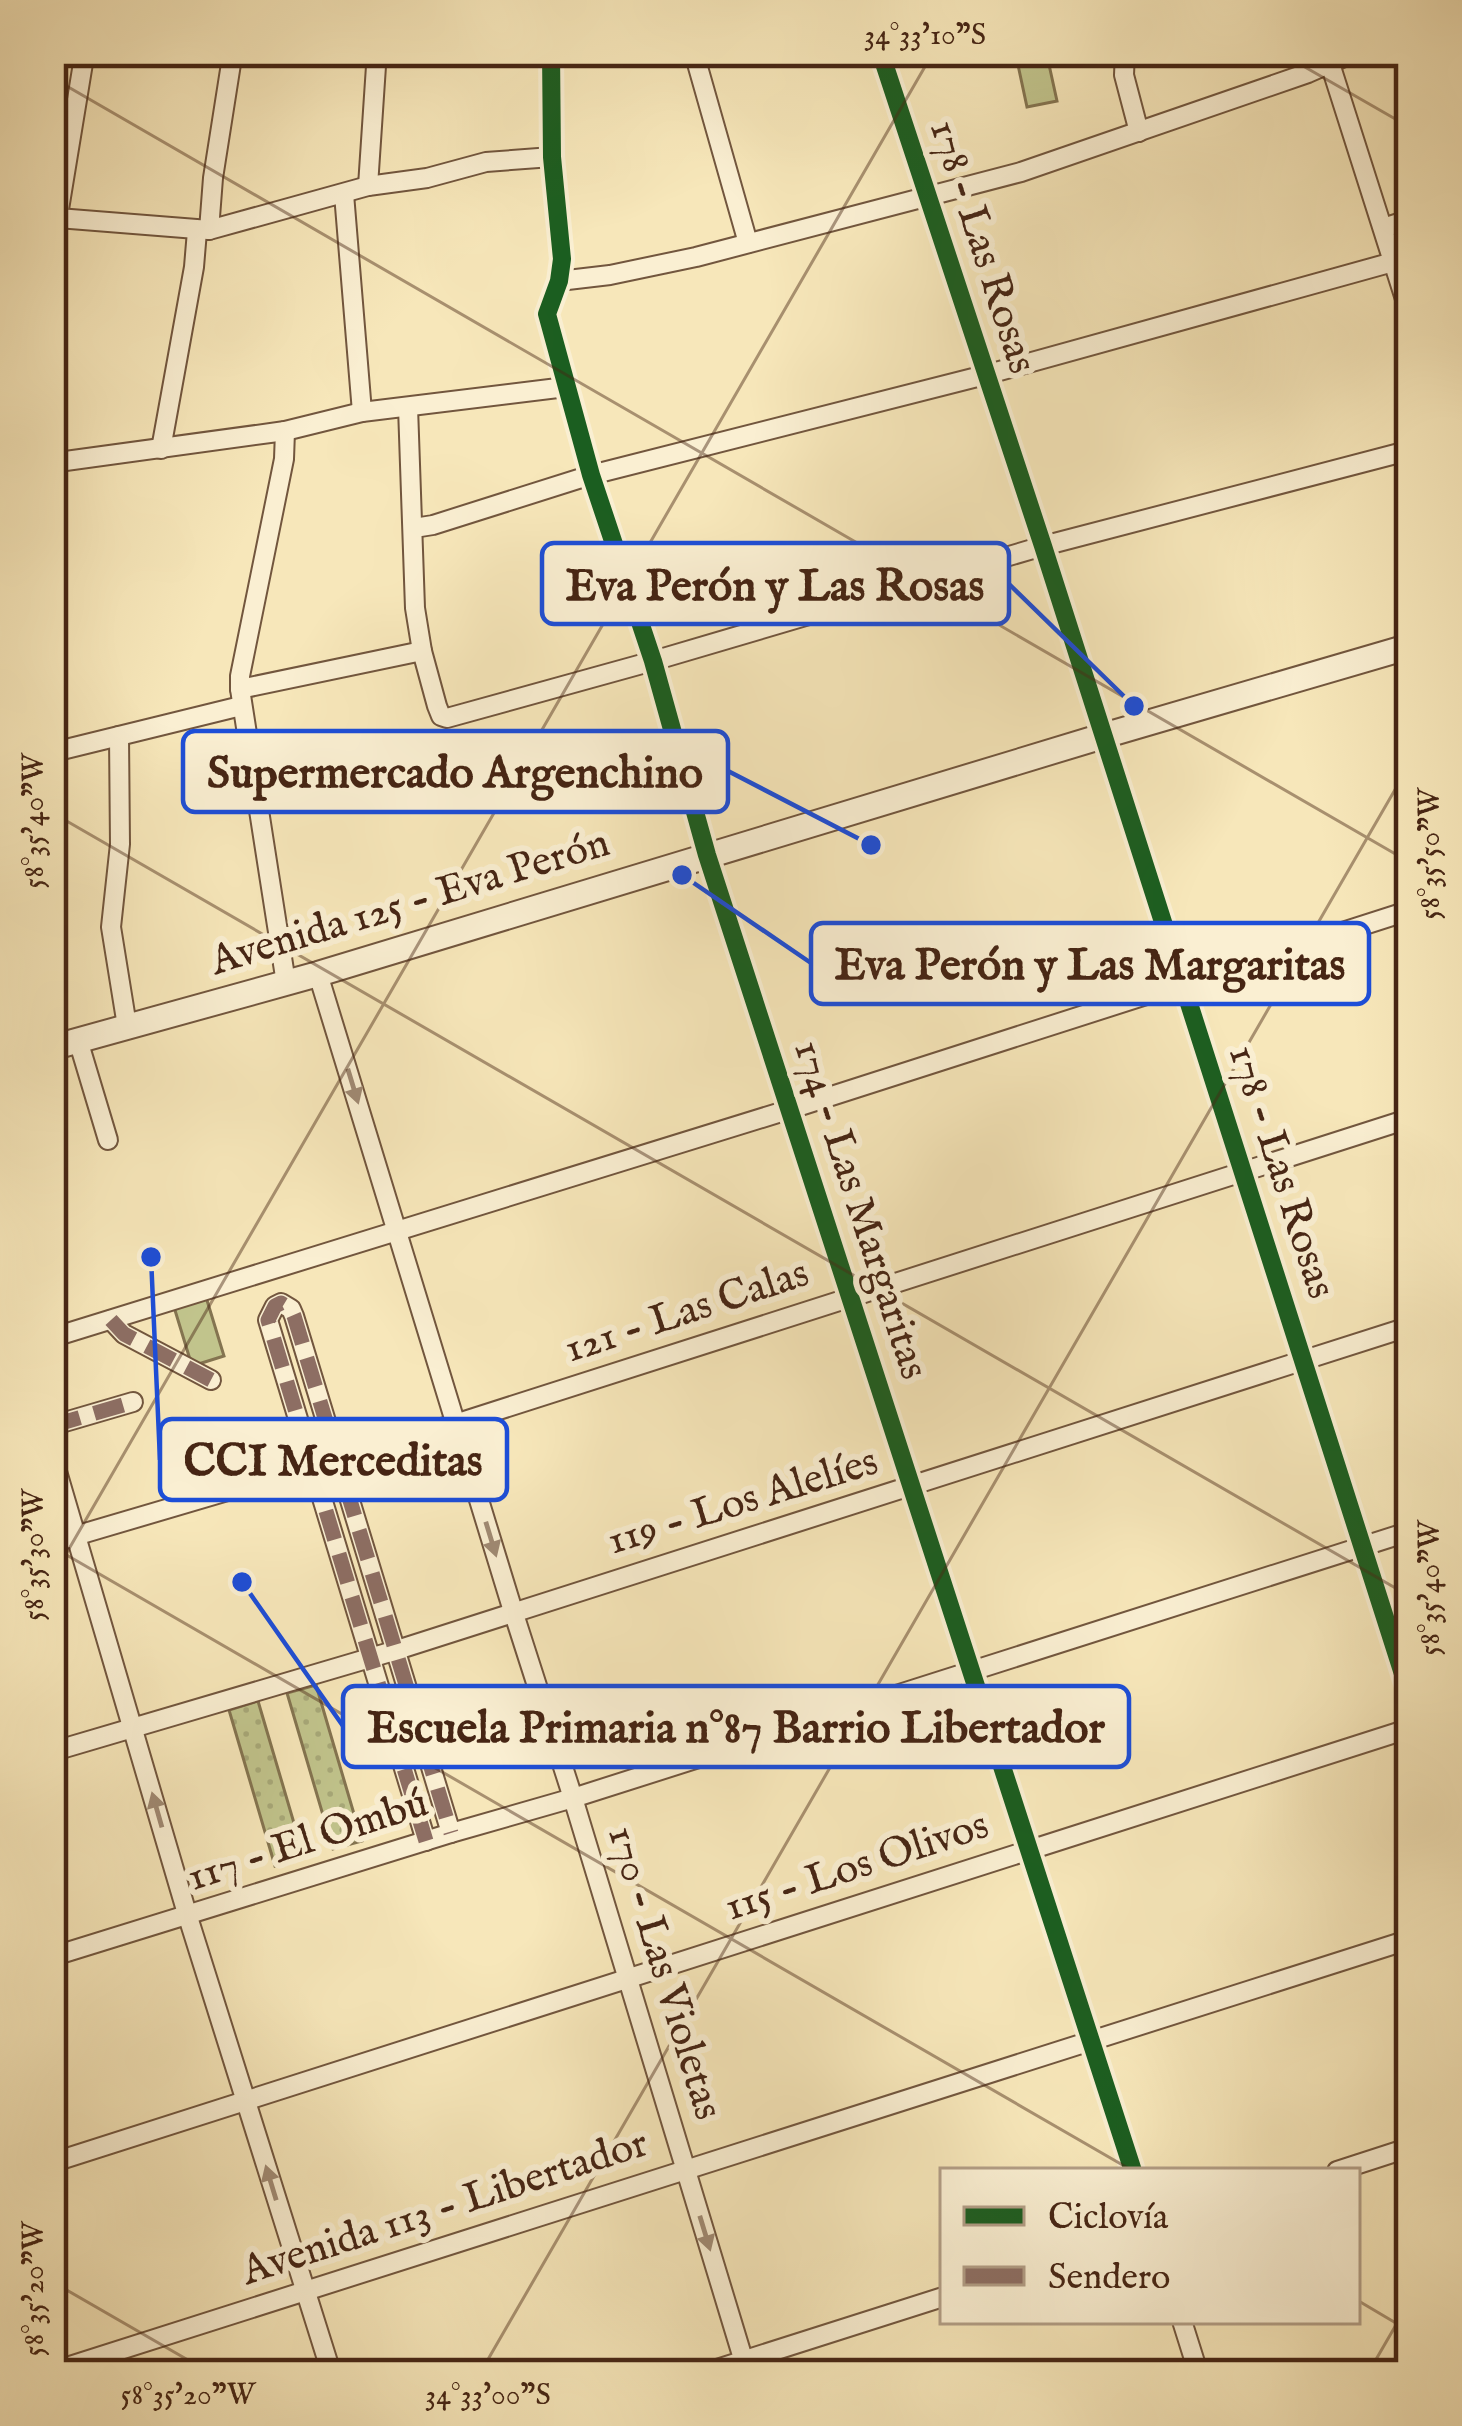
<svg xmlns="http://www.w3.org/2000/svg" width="1462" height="2426" font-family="'IM FELL English',serif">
	<defs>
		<pattern id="grass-dots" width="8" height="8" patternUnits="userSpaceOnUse" patternTransform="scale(3)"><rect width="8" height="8" fill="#c1c48c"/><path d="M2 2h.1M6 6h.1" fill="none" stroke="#a7a878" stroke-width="1.8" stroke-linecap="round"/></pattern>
	</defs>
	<rect width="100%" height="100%" fill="#f7e7ba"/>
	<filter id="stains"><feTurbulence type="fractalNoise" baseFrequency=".00167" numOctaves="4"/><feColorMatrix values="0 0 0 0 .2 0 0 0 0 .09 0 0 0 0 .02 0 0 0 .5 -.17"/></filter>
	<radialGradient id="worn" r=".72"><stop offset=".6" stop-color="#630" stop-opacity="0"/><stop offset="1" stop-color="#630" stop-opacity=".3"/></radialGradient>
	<!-- grass -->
	<g fill="url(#grass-dots)" stroke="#847450" stroke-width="3">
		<polygon points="316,1685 362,1841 333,1849 287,1693"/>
		<polygon points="258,1701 304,1857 275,1866 229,1710"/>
	</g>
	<!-- park -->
	<g fill="#c1c48c" stroke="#847450" stroke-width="3">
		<polygon points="1015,51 1046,51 1057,101 1027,107"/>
		<polygon points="206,1297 224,1356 192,1366 174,1307"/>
	</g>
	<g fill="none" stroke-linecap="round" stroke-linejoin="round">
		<defs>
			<g id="minor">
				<polyline points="551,51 552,157 562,259 559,281 547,314 591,475 653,661 707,855 1133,2171"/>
				<polyline points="696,51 696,60 748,243"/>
				<polyline points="880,51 1043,546 1411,1699"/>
				<polyline points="1125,51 1124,75 1139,132"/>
				<polyline points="1326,51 1411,318"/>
				<polyline points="368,186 377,51"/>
				<polyline points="344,194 362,412"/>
				<polyline points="58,218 209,230 368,186 427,178 486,162 552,157"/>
				<polyline points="1383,228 1411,219"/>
				<polyline points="209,230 213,178 233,51"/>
				<polyline points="51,258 85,51"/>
				<polyline points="559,281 610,275 696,257 1021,172 1308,73 1358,51"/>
				<polyline points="408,407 415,608 422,651 437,706 441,716 447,718 653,661 1043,546 1411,450"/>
				<polyline points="285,431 284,459 240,676 240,689 286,983"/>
				<polyline points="161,449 194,267 197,231"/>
				<polyline points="51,463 285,431 362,412 566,387"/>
				<polyline points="414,528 433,525 591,475 985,375 1393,262"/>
				<polyline points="240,689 422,651"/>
				<polyline points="119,736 120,844 111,927 127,1026"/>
				<polyline points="51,750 66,749 241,706"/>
				<polyline points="318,974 513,1611 573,1798 748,2375"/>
				<polyline points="78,1040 108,1140"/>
				<polyline points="111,1320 124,1334 211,1380"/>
				<polyline points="51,1338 791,1109 1411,910"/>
				<polyline points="51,1426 133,1402"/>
				<polyline points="51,1451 188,1917 332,2375"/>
				<polyline points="51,1543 455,1424 1411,1118"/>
				<polyline points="51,1752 397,1650 1411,1326"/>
				<polyline points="426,1841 268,1320 275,1306 281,1303 291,1309 294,1316 451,1833"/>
				<polyline points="51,1957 451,1833 573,1798 1411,1531"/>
				<polyline points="51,2163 1411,1728"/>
				<polyline points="1337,2171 1411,2147"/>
				<polyline points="1182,2321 1199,2375"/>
				<polyline points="51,2372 1411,1939"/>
				<polyline points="698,2375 943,2297"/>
				<polyline points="1392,2375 1411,2369"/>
			</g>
			<polyline id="tertiary" points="51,1048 318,974 1103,736 1411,646"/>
		</defs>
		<!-- minor casing -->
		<use href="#minor" stroke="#72563e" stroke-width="22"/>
		<!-- tertiary casing -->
		<use href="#tertiary" stroke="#72563e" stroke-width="28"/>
		<!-- minor -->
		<use href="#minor" stroke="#faefd2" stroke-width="18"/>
		<!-- tertiary -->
		<use href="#tertiary" stroke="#faefd2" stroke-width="24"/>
		<!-- quiet -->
		<g stroke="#8d6e63" stroke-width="15" stroke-dasharray="30 15" stroke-linecap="butt">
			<polyline points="111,1320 124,1334 211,1380"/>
			<polyline points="51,1426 133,1402"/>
			<polyline points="426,1841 268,1320 275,1306 281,1303 291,1309 294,1316 451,1833"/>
		</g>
		<defs>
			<g id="cycleway">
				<polyline points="551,51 552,157 562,259 559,281 547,314 591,475 653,661 707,855 1133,2171"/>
				<polyline points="880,51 1043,546 1411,1699"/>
			</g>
		</defs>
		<!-- cycleway casing -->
		<use href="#cycleway" stroke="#faefd2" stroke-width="26"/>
		<!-- cycleway -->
		<use href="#cycleway" stroke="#1b5e20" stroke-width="18"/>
	</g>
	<!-- one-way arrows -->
	<defs><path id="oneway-solid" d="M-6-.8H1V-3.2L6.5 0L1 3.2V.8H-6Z" transform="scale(3)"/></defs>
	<g fill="#a08a73">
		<use href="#oneway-solid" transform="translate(353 1086) rotate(73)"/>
		<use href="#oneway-solid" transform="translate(491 1539) rotate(73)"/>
		<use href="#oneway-solid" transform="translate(157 1810) rotate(-106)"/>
		<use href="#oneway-solid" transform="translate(271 2183) rotate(-107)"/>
		<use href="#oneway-solid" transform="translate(705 2233) rotate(73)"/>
	</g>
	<!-- ticks -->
	<path fill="none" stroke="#462514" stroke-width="3" stroke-opacity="0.45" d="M1277,51L1411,128M51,77L1411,863M51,812L1411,1597M51,1546L1133,2171M51,1580L934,51M51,2281L214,2375M1357,2300L1411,2332M479,2375L1411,762M1367,2375L1411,2299"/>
	<g text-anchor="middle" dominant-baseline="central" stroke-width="12" stroke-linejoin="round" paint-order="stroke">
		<!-- street labels -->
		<g font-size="42" fill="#462514" stroke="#faefd2">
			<text transform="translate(982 247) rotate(72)">178 - Las Rosas</text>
			<text transform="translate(410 903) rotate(-17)">Avenida 125 - Eva Perón</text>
			<text transform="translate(1281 1172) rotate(72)">178 - Las Rosas</text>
			<text transform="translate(860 1210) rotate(72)">174 - Las Margaritas</text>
			<text transform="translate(687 1312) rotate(-18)">121 - Las Calas</text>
			<text transform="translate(743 1502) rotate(-17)">119 - Los Alelíes</text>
			<text transform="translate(308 1841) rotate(-18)">117 - El Ombú</text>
			<text transform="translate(857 1867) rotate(-18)">115 - Los Olivos</text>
			<text transform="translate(664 1973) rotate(73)">170 - Las Violetas</text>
			<text transform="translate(445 2208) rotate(-18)">Avenida 113 - Libertador</text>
		</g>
	</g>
	<!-- callouts -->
	<path fill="none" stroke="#1d4ed8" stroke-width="4.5" d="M1134 706L1009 584M871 845L728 771M682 875L811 963M151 1257L160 1460M242 1582L343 1726"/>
	<g fill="#1d4ed8" stroke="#faefd2" stroke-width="4.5">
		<circle cx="1134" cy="706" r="12"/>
		<circle cx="871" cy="845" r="12"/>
		<circle cx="682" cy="875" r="12"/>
		<circle cx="151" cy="1257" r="12"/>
		<circle cx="242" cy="1582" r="12"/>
	</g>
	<g fill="#faefd2" stroke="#1d4ed8" stroke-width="4.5">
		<rect x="542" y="543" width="467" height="81" rx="12"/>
		<rect x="183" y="731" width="545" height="81" rx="12"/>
		<rect x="811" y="923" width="558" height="81" rx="12"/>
		<rect x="160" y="1419" width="347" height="81" rx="12"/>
		<rect x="343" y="1686" width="786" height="81" rx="12"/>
	</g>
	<g font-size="45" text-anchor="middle" font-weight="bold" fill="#462514">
		<text x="775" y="600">Eva Perón y Las Rosas</text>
		<text x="455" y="787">Supermercado Argenchino</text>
		<text x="1090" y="979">Eva Perón y Las Margaritas</text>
		<text x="333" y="1475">CCI Merceditas</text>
		<text x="736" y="1742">Escuela Primaria n°87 Barrio Libertador</text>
	</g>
	<!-- margin -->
	<rect width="1462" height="2426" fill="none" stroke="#f7e7ba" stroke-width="132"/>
	<!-- legend -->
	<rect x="940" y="2168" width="420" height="156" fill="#faefd2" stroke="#b29e86" stroke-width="3"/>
	<rect x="964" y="2207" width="60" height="18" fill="#1b5e20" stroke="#b29e86" stroke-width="3"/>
	<text x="1048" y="2228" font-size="36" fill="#462514">Ciclovía</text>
	<rect x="964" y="2267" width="60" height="18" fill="#8d6e63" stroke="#b29e86" stroke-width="3"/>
	<text x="1048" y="2288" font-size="36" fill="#462514">Sendero</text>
	<rect x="66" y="66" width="1330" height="2294" fill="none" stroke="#462514" stroke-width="4.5"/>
	<g font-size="30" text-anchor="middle" fill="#462514">
		<text x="925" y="44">34°33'10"S</text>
		<text transform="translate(33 821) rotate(-90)" y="10">58°35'40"W</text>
		<text transform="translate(1429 854) rotate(-90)" y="10">58°35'50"W</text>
		<text transform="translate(33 1555) rotate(-90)" y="10">58°35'30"W</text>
		<text transform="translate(1429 1588) rotate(-90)" y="10">58°35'40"W</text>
		<text transform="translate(33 2289) rotate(-90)" y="10">58°35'20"W</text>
		<text x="188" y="2404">58°35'20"W</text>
		<text x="488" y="2404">34°33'00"S</text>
	</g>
	<rect width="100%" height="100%" filter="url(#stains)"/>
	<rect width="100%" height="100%" fill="url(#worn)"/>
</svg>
